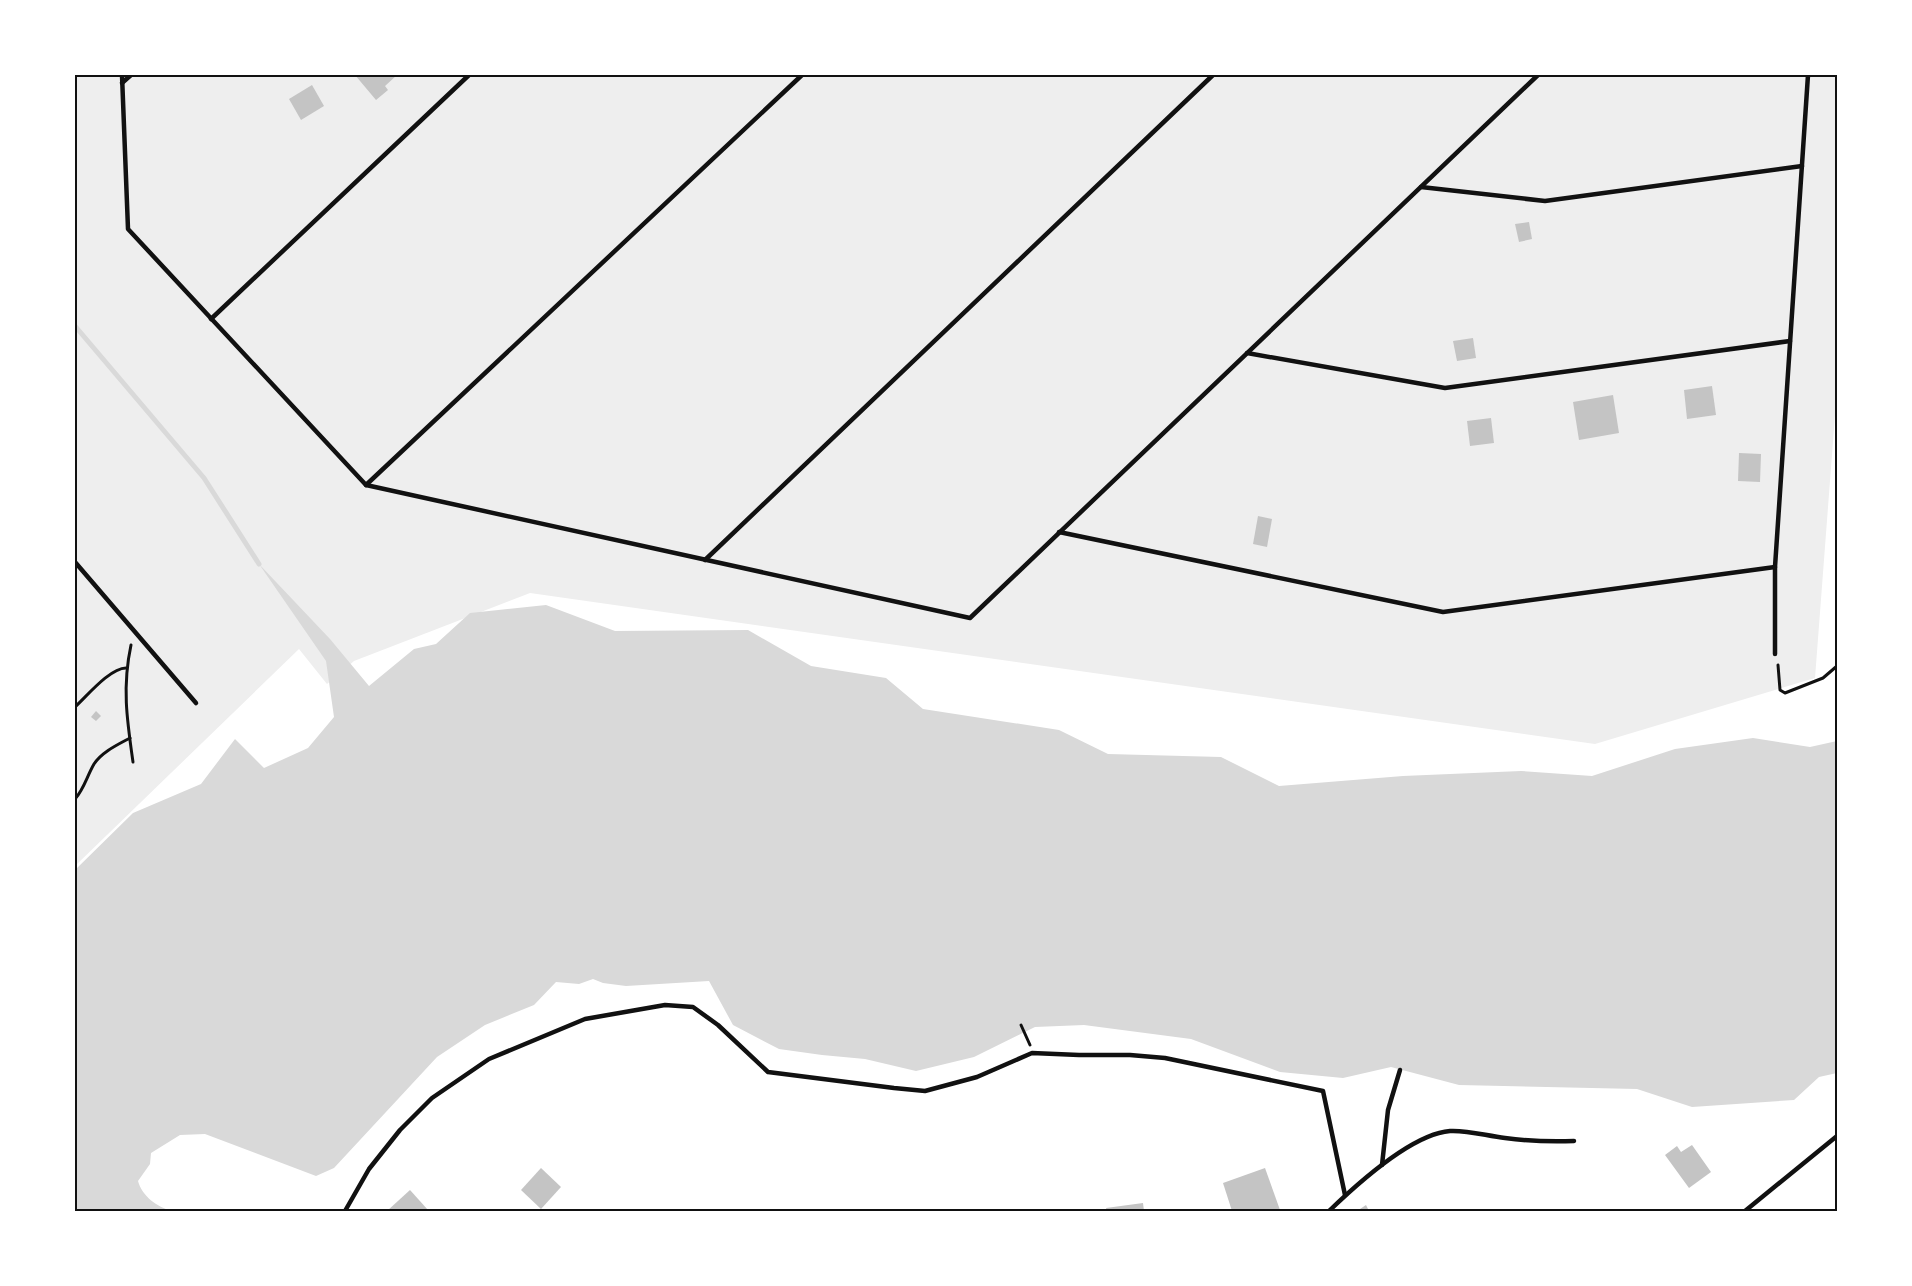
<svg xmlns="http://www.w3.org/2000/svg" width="1912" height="1286" font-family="'PT Sans Narrow',sans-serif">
	<rect width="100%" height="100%" fill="#fff"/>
	<!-- green -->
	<polygon fill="#eee" points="75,75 1837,75 1837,389 1815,678 1595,744 530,593 354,661 327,684 299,649 75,866"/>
	<!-- water -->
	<path fill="#d9d9d9" d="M259,564L330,639L369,686L414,649L436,644L470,613L546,605L615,631L748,630L811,666L886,678L923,709L1059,730L1108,754L1221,757L1279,786L1403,776L1521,771L1592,776L1675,749L1753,738L1810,747L1837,741V1073L1819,1077L1794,1100L1692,1107L1637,1089L1459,1085L1391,1067L1343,1078L1280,1072L1191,1039L1084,1025L1035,1027L974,1057L916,1071L865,1059L822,1055L779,1049L733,1025L709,981L626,986L603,983L593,979L579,984L556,982L534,1005L485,1025L437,1057L334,1168L316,1176L205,1134L180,1135L151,1153L150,1164L138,1181C142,1196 157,1207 172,1211H75V870L133,813L201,784L235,739L264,768L308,748L334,717L326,661Z"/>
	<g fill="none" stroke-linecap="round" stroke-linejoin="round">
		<!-- stream -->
		<polyline stroke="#d9d9d9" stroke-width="5" points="75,326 204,478 259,564"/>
	</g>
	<!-- building -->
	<g fill="#c4c4c4">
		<polygon points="355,75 397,75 385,86 388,90 376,100"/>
		<polygon points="312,85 324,106 301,120 289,99"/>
		<polygon points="1529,222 1532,239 1519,242 1515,224"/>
		<polygon points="1473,338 1476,358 1457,361 1453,341"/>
		<polygon points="1712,386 1716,415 1687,419 1684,390"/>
		<polygon points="1613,395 1619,433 1579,440 1573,402"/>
		<polygon points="1491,418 1494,443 1470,446 1467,421"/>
		<polygon points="1739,453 1761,454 1760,482 1738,481"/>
		<polygon points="1258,516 1272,519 1267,547 1253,544"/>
		<polygon points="96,711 101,716 96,721 91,717"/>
		<polygon points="1692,1145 1711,1172 1689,1188 1665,1155 1677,1146 1681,1152"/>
		<polygon points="541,1168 561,1187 541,1209 521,1190"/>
		<polygon points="1265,1168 1280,1210 1232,1211 1223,1183"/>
		<polygon points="410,1190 428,1210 387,1211"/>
		<polygon points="1143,1203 1144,1211 1107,1211 1106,1208"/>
		<polygon points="1366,1205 1369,1211 1357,1211"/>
	</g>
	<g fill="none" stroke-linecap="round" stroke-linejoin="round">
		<!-- path -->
		<g stroke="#111" stroke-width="3">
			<path d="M131,645C122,687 127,720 133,762"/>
			<polyline points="1778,665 1780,690 1785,693 1823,678 1837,666"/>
			<path d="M75,707C87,696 110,668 126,668"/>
			<path d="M75,799C84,789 87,776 94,764C102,752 117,745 130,738"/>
			<polyline points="1021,1025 1030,1045"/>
		</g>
		<!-- service -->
		<g stroke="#111" stroke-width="4.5">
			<polyline points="122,75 128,229 366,485 802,75"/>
			<polyline points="122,83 131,75"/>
			<polyline points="1421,187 1545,201 1802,166"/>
			<polyline points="211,319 469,75"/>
			<polyline points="1247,353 1445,388 1790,341"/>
			<polyline points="366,485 970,618 1538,75"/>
			<polyline points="1059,532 1443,612 1775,567"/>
			<polyline points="705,560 1213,75"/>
			<polyline points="75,562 196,703"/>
			<polyline points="1775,654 1775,567 1808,75"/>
			<polyline points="1382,1165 1388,1110 1400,1070"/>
			<polyline points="345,1211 369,1169 400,1130 432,1098 489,1059 585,1019 665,1005 693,1007 718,1025 768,1072 894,1088 925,1091 977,1077 1032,1053 1079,1055 1130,1055 1165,1058 1323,1091 1345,1195"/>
			<path d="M1329,1211C1356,1185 1412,1134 1450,1131C1468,1130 1487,1136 1505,1138C1528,1141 1550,1142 1574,1141"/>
			<polyline points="1745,1211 1837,1136"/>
		</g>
	</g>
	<!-- border -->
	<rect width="1912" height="1286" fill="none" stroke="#ffffff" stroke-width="153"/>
	<rect x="76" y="76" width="1760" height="1134" fill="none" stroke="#111" stroke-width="2"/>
</svg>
